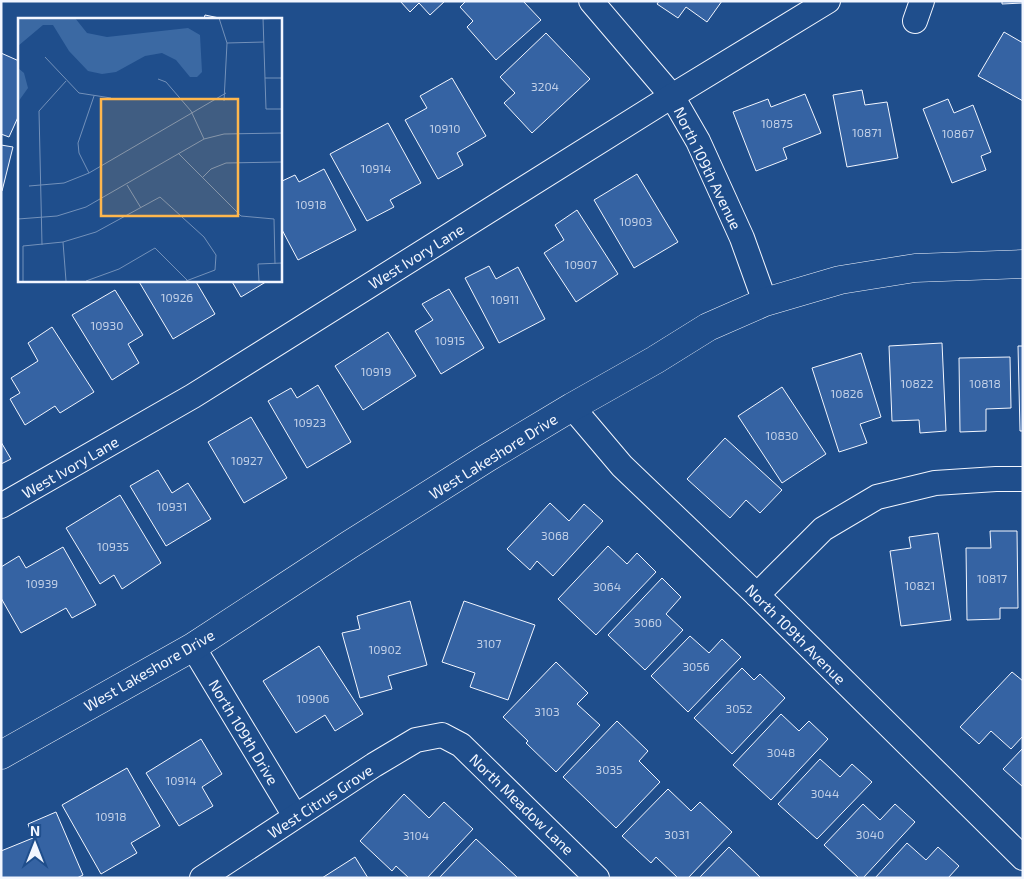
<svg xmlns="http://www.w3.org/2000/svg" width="1024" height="879" font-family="'Exo 2',sans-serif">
	<rect width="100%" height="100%" fill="#1f4e8c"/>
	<!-- building -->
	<g fill="#3563a3" stroke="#f2f6ff">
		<polygon points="400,1 445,1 430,15 419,3 410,12"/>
		<polygon points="466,1 523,1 541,20 496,60 467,27 473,21 460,7"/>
		<polygon points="659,1 722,1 707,22 686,7 678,18 657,4"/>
		<polygon points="1002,1 1023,1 1023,3 1002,4"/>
		<polygon points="205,15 224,19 204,19"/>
		<polygon points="1004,32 1023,43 1023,101 978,76"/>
		<polygon points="546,33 590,79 532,133 504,103 515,93 500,77"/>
		<polygon points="1,53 19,61 19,115 9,137 1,134"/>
		<polygon points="452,78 486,136 457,153 463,165 438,179 405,120 427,108 420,96"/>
		<polygon points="862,90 865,105 887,102 898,158 847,167 833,95"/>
		<polygon points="805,94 821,133 783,148 787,159 756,171 733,112 768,99 771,107"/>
		<polygon points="948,99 954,113 973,105 991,152 981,156 986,170 952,183 923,109"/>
		<polygon points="388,123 421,183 390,200 394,207 367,221 330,154"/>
		<polygon points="1,145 13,147 2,191 1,191"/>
		<polygon points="324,169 356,230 298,260 280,226 280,182 295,175 299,182"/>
		<polygon points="637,174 678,242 634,268 594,200"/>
		<polygon points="577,210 618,274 576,302 544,253 564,240 555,225"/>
		<polygon points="489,266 496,279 518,267 545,319 499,343 465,278"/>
		<polygon points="138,280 195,280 215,314 173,339"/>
		<polygon points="231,280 269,280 241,297"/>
		<polygon points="449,289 484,348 441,374 415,331 433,320 422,304"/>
		<polygon points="115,290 143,335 128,344 139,363 112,380 72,315"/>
		<polygon points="52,327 94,392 60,413 55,406 25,425 10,399 20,393 11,378 38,361 28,343"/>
		<polygon points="388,332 416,376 363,410 335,366"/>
		<polygon points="942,343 946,431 920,433 919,420 892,421 889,346"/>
		<polygon points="1018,346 1023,346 1023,431 1020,431"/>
		<polygon points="861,353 881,417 860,424 867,443 839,452 812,368"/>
		<polygon points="1010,357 1011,408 986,409 986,431 960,432 959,358"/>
		<polygon points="318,385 351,442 307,468 268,401 291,388 297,398"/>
		<polygon points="782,387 826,454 782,483 738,416"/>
		<polygon points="251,417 287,478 244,503 208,442"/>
		<polygon points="725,438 782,490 760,513 746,500 730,518 687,479"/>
		<polygon points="1,442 11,459 1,464"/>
		<polygon points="158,470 172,493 188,483 211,519 166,546 130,486"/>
		<polygon points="120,495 161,563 122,589 114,575 100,584 66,528"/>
		<polygon points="550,503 569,521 584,504 603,521 553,576 537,561 530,570 507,549"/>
		<polygon points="990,531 1017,531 1018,608 1000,608 1000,619 967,620 966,548 991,548"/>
		<polygon points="938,533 951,620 901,626 890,551 911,548 909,537"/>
		<polygon points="608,546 627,564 637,553 656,572 596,635 558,599"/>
		<polygon points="63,547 96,605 72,618 66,608 21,633 1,598 1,567 19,556 26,568"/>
		<polygon points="662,578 681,597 666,614 683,630 645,670 608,635"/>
		<polygon points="410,601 427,665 388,676 392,689 360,698 342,633 360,629 357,616"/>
		<polygon points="464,601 535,625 508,700 470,687 475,673 442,662"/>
		<polygon points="690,636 709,653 722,639 741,657 688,712 651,676"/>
		<polygon points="319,646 363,714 335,731 325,715 296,733 263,681"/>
		<polygon points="556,662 588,693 577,704 600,725 556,772 526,743 528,741 503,717"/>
		<polygon points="742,668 754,680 760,674 785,698 732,754 694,718"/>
		<polygon points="1012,672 1023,681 1023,736 1011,749 991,731 979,744 960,727"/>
		<polygon points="781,714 799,731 809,721 828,739 771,800 733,765"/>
		<polygon points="617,721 648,751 639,761 660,782 616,828 563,777"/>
		<polygon points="201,739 222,774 202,787 213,806 179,826 146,773"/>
		<polygon points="1023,748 1023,787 1003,769"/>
		<polygon points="820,759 840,777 852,764 872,782 817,839 778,804"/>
		<polygon points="127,768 160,826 131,843 137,853 101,874 62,805"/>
		<polygon points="668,789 691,811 700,802 732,832 688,878 678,878 656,857 651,863 622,836"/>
		<polygon points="404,794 429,818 444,802 473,829 427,878 409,878 396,866 392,871 360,841"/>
		<polygon points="863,804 880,820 895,804 915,822 863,878 859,878 824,845"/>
		<polygon points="56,812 83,875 77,878 2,878 1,875 1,851 33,838 28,824"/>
		<polygon points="476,839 518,878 439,878"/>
		<polygon points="907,843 926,860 938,847 959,866 948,878 875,878"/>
		<polygon points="729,847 761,878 699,878"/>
		<polygon points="355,857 368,878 322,878"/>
	</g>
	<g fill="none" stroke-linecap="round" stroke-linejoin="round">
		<defs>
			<g id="minor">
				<polyline points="591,1 672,96 698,141 742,238 765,302"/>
				<polyline points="915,21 922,1"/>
				<polyline points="572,407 622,466 757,595 1023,858"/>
				<polyline points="1,506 193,396 672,96 828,1"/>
				<polyline points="757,595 823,529 877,497 935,483 996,479 1023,479"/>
				<polyline points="193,647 295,816"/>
				<polyline points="202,878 374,765 416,740 442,735 461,745 597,878"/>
			</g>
			<polyline id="tertiary" points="1,755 193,647 349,545 487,458 572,407 655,360 708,327 765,302 840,280 915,268 1023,264"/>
		</defs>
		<!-- minor casing -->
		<use href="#minor" stroke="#f2f6ff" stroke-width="26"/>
		<!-- tertiary casing -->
		<use href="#tertiary" stroke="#f2f6ff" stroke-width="29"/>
		<!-- minor -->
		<use href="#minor" stroke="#1f4e8c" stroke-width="24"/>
		<!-- tertiary -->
		<use href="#tertiary" stroke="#1f4e8c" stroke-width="28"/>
	</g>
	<g text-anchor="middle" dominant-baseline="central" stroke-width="4" stroke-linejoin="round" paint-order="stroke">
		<!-- number labels -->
		<g font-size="12" fill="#c3d1e8">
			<text x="545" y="86">3204</text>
			<text x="777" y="123">10875</text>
			<text x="445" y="128">10910</text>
			<text x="867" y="132">10871</text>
			<text x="958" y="133">10867</text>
			<text x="376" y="168">10914</text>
			<text x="311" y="204">10918</text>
			<text x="636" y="221">10903</text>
			<text x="581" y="264">10907</text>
			<text x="177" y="297">10926</text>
			<text x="505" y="299">10911</text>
			<text x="107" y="325">10930</text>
			<text x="450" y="340">10915</text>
			<text x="376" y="371">10919</text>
			<text x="917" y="383">10822</text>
			<text x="985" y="383">10818</text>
			<text x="847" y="393">10826</text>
			<text x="310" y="422">10923</text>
			<text x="782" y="435">10830</text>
			<text x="247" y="460">10927</text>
			<text x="172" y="506">10931</text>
			<text x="555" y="535">3068</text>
			<text x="113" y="546">10935</text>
			<text x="992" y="578">10817</text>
			<text x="42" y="583">10939</text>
			<text x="920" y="585">10821</text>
			<text x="607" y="586">3064</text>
			<text x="648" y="622">3060</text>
			<text x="489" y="643">3107</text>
			<text x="385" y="649">10902</text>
			<text x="696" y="666">3056</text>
			<text x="313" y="698">10906</text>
			<text x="739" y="708">3052</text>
			<text x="547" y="711">3103</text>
			<text x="781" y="752">3048</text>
			<text x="609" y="769">3035</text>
			<text x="181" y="780">10914</text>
			<text x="825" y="793">3044</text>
			<text x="111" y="816">10918</text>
			<text x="677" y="834">3031</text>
			<text x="870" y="834">3040</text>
			<text x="416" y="835">3104</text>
		</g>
		<!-- street labels -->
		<g font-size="15" fill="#f2f6ff" stroke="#1f4e8c">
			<text transform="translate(708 168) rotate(64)">North 109th Avenue</text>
			<text transform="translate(416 256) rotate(-32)">West Ivory Lane</text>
			<text transform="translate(493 456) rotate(-32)">West Lakeshore Drive</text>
			<text transform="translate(70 467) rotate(-30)">West Ivory Lane</text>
			<text transform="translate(796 634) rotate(45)">North 109th Avenue</text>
			<text transform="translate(149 670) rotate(-30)">West Lakeshore Drive</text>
			<text transform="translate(244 732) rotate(59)">North 109th Drive</text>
			<text transform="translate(320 801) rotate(-33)">West Citrus Grove</text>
			<text transform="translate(522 804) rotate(44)">North Meadow Lane</text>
		</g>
	</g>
	<!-- overview -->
	<g transform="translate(18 18)">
		<rect width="264" height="264" fill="#1f4e8c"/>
		<path d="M0,0H57L69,15L89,19L170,10L182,17L184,54L179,59H172L158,42L144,35L127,38L98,54L84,56L70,53L51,33L35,7H25L0,28ZM0,50L6,55L10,70L0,84Z" fill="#3b69a3"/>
		<path fill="none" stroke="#7391ba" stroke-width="1" d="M201,0L209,25L206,83M245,0L248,91H264M245,1L261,0M209,25L246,24M27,39L61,75L93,80M247,60H264M140,61L148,64L173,93L186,121M160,135L223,198L256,201L257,246M71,155L61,135L60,125L76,78M184,160L193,151L208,145L264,144M109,167L123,190M11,168L46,165L71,155L208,75M0,201L39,198L68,189L186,121L206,116L264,115M45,224L48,263M24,227L21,93L48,63M5,263V228L45,224L78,214L142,179L186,219L198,237L197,252L168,263M68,263L101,251L137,230L169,262M241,263L240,246L264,245"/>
		<path fill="#ffb74d" fill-opacity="0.15" stroke="#ffb74d" stroke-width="2.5" d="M83,81H220V198H83Z"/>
		<rect width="264" height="264" fill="none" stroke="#f2f6ff" stroke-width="2.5"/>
	</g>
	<!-- border -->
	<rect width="1024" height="879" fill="none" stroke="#f2f6ff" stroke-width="5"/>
	<!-- north arrow -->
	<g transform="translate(35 844)" stroke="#1f4e8c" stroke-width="4" paint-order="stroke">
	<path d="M0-4L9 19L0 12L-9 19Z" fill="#f2f6ff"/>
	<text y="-8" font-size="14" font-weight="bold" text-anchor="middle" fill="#f2f6ff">N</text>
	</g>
</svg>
